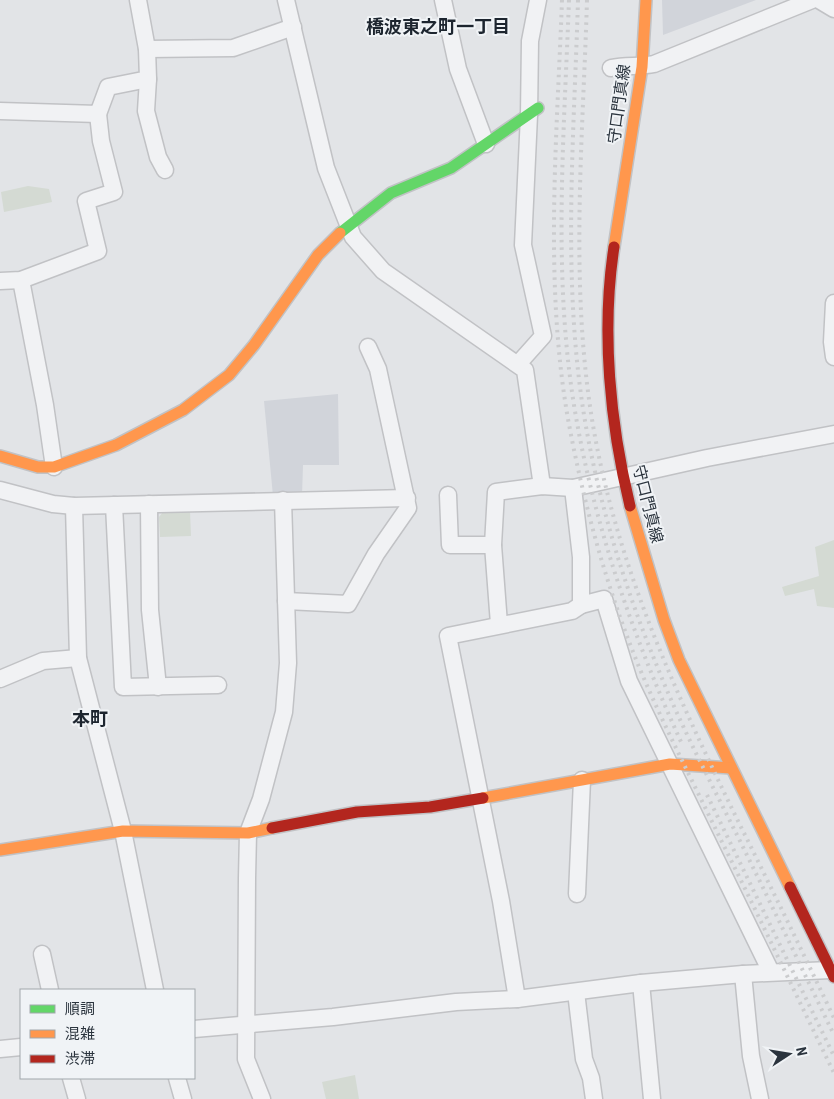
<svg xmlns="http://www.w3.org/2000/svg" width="834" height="1099" font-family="'Roboto Condensed','Noto Sans JP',sans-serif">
	<rect width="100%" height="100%" fill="#e2e4e7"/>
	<!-- built -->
	<g fill="#d1d4da">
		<polygon points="662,0 756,0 663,35"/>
		<polygon points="338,394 339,465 303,465 302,496 273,496 264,401"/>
	</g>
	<!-- park -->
	<g fill="#d4dad3">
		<polygon points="28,186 49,189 52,202 4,212 1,192"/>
		<polygon points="190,511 191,536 160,537 159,517 163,512"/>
		<polygon points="834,540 834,608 817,606 814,589 785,596 782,587 819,576 815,547"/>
		<polygon points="355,1075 359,1099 326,1099 322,1082"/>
	</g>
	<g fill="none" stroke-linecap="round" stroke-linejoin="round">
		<defs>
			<g id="street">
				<polyline points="286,0 326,168 353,237 383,271 525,370 542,486"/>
				<polyline points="443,0 458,69 486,144"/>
				<polyline points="819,0 834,9"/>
				<polyline points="147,49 233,48 293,27"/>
				<path d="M611,68C626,65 640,67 654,64L812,0"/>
				<polyline points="148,79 146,111 158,157 165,170"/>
				<polyline points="0,111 98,114 108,87 148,79 147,49 138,0"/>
				<polyline points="21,280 45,405 54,467"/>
				<polyline points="0,281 21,280 98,251 86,201 114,192 101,141 98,114"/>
				<polyline points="834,303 832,342 834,357"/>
				<polyline points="518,364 543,336 523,245 529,115 530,41 538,0"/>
				<polyline points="573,488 581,557 581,605 604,599 629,681 771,972"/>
				<polyline points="0,490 53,504 74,506 407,498"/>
				<polyline points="448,495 450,545 493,545"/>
				<polyline points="149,504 150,610 158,687"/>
				<polyline points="114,505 123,687 218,685"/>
				<polyline points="74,506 78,658 123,831 155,990"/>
				<polyline points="286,601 348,604 376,554 408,508 378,369 368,347"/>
				<polyline points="499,624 493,545 496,492 542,486 573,488 707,458 834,434"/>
				<polyline points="0,679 43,661 78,658"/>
				<polyline points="577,894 582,780"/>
				<polyline points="42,954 50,990"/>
				<polyline points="743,974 751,1056 760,1099"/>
				<polyline points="641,983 652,1099"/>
				<polyline points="576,992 584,1059 591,1078 594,1099"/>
				<polyline points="517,999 501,901 448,636 572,611 581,605"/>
				<polyline points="194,1029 333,1017 456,1002 517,999 641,983 743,974 830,970"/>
				<polyline points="0,1049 21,1047"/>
				<polyline points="71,1078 77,1099"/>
				<polyline points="177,1078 183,1099"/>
				<polyline points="262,1099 246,1059 247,878 248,833 261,799 284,712 288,663 283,500"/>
			</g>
			<polyline id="fast" points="340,233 391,193 451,168 538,108"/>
			<g id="slow">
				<polyline points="614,247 642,67 646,0"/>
				<polyline points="0,456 38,467 54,467 116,445 183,410 229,375 254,345 318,255 340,233"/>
				<polyline points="630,506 664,620 679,660 790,887"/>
				<polyline points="483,798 670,764 731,768"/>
				<polyline points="0,850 123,831 248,833 272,828"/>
			</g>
			<g id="jam">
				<path d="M614,247C601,331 610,424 630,506"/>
				<polyline points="272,828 357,812 430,807 483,798"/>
				<polyline points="790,887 834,977"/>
			</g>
		</defs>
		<!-- street casing -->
		<use href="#street" stroke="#c1c2c5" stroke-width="19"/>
		<!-- fast casing -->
		<use href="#fast" stroke="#c1c2c5" stroke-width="14"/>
		<!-- slow casing -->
		<use href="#slow" stroke="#c1c2c5" stroke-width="14"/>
		<!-- jam casing -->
		<use href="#jam" stroke="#c1c2c5" stroke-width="14"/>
		<!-- street -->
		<use href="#street" stroke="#f1f2f4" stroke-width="16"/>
		<!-- fast -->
		<use href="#fast" stroke="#63d668" stroke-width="11"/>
		<!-- slow -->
		<use href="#slow" stroke="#ff974d" stroke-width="11"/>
		<!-- jam -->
		<use href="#jam" stroke="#b3261e" stroke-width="11"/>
		<!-- rail -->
		<g stroke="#cbccce" stroke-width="4" stroke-dasharray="2.5 5" stroke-linecap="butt">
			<path d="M562,0C557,138 544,282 568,419C584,506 608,593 642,674C666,730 694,784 720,838C759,916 796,995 834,1073"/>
			<path d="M569,0C564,137 552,281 576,417C596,531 634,639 682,744"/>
			<path d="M578,0C574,138 562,278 584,415C598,500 624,586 657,666C679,722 707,775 734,829C768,897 801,967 834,1035"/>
			<path d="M587,0C583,137 570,276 591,413C614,561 675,692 740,825C772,889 803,953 834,1018"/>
			<polyline points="707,795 834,1056"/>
		</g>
	</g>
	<g text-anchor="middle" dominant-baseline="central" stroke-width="4" stroke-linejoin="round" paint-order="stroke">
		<!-- street labels -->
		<g font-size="16" fill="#2b343e" stroke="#f0f3f6">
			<text transform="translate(619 104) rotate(-82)">守口門真線</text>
			<text transform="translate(648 504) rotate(76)">守口門真線</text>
		</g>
		<!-- neighbourhood labels -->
		<g font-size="18" font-weight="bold" fill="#1d252f" stroke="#f0f3f6">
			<text x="438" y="26">橋波東之町一丁目</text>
			<text x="90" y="718">本町</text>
		</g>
	</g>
	<!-- legend -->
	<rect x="20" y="989" width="175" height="90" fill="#f0f3f6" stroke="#a1a7ac"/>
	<rect x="30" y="1005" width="25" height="8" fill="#63d668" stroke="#a1a7ac"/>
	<text x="65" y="1014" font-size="15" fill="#2b343e">順調</text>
	<rect x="30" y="1030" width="25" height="8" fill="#ff974d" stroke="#a1a7ac"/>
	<text x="65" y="1039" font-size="15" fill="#2b343e">混雑</text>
	<rect x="30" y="1055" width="25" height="8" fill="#b3261e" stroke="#a1a7ac"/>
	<text x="65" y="1064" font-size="15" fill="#2b343e">渋滞</text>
	<!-- north arrow -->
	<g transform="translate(789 1054) rotate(78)" stroke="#f0f3f6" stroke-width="4" paint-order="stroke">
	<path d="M0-4L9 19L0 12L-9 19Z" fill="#2b343e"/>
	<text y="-8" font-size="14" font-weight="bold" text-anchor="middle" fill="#2b343e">N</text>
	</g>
</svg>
